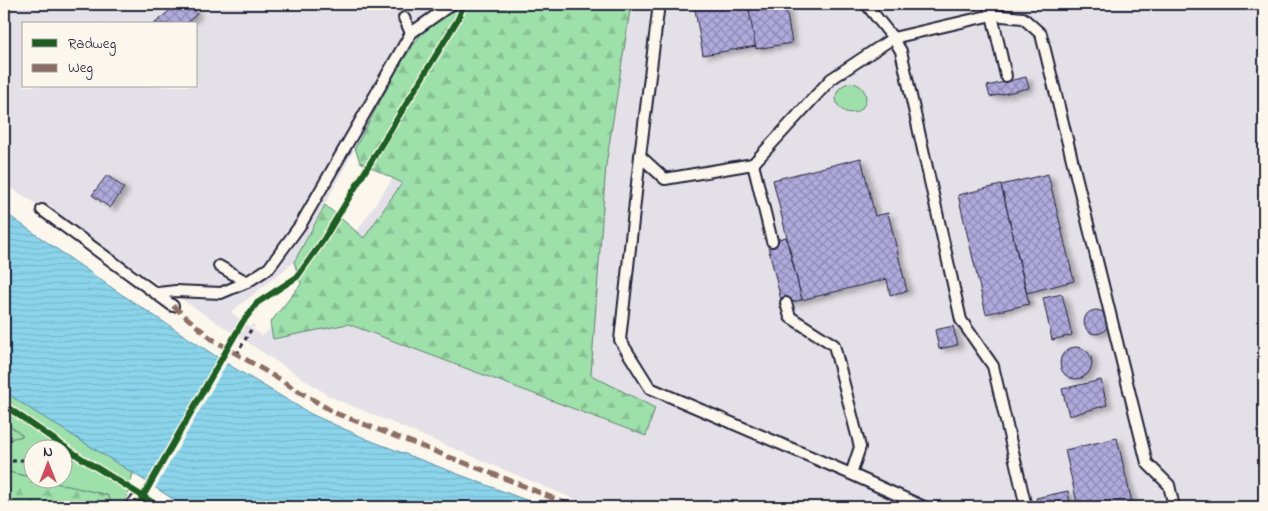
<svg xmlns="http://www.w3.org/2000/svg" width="1268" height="511" font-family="'Indie Flower',sans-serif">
	<defs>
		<pattern id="forest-firs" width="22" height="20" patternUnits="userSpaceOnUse" patternTransform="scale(1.25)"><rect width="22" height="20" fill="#9de0aa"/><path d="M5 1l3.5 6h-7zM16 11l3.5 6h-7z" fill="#87c093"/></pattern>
		<pattern id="water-rules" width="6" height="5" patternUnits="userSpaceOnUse" patternTransform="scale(1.25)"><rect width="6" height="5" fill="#8ad5eb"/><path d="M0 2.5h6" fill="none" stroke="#77b7ca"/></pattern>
		<pattern id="building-cross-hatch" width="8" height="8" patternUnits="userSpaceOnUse" patternTransform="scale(1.25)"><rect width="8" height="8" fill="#afaadb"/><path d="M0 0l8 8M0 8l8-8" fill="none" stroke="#8e8ab3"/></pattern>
		<filter id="shadow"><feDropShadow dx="5.5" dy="3" stdDeviation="2.5" flood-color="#0004"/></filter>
	</defs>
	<rect width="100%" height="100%" fill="#fbf7ec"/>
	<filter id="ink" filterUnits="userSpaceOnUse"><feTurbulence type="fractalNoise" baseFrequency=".02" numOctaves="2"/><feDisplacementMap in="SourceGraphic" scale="10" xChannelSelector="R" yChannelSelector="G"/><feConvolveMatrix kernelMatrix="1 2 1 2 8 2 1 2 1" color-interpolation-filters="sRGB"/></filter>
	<g filter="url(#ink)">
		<!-- built -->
		<path fill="#e4e0e7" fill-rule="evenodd" d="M4,4H441L399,66L294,262L231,312L262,336L319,288L419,139L490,4H1264V507H593L331,397L4,183ZM24,24H196V86H24Z"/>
		<!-- green -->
		<g fill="#9de0aa" stroke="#608172">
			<circle cx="851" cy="98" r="15"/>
			<polygon points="4,391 32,410 133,473 124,507 114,507 107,495 33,479 62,478 62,448 32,448 32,478 4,471 4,440 22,436 4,421"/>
		</g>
		<!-- forest -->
		<g fill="url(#forest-firs)" stroke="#608172">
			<polygon points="442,4 631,4 606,165 591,375 655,408 646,436 348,324 273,339 270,323 301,284 294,262 325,205 364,238 402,183 360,162 355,148 399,66"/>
			<polygon points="4,421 23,436 4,440"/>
			<polygon points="4,471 107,495 114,507 4,507"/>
		</g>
		<!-- water -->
		<polygon fill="url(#water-rules)" stroke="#608da5" points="4,212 118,292 234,368 311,414 369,440 544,507 185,507 133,473 32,410 4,391"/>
		<!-- pier -->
		<polygon fill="#fbf7ec" points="219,355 228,361 154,490 145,484"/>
		<!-- building -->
		<g fill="url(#building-cross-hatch)" stroke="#22223b" filter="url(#shadow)">
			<polygon points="177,4 189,4 197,14 186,24 154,24"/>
			<polygon points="694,4 748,4 756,46 703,55"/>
			<polygon points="748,4 785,4 792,43 756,49"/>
			<polygon points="1026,77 1029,88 990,97 987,86"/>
			<polygon points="861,158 875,216 888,213 907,291 890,295 887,279 802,300 773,180"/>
			<polygon points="1048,174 1074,281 1027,293 1001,185"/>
			<polygon points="107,175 124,188 110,208 92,195"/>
			<polygon points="1001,185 1029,304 986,314 958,195"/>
			<polygon points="786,237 802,300 782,304 767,242"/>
			<polygon points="1062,294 1072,335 1052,340 1043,298"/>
			<circle cx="1096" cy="322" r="12"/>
			<polygon points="953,326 958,345 939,349 935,330"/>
			<circle cx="1076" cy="363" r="16"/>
			<polygon points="1101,380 1107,405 1069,416 1062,389"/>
			<polygon points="1117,438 1133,507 1078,507 1065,450"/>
			<polygon points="1068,491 1071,507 1038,507 1036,498"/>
		</g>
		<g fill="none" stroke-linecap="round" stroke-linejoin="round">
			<defs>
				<g id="lane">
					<polyline points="659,4 640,156 665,179 753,164 772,241"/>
					<polyline points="866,4 893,38 992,15 1006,76"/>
					<polyline points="988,4 992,15 1023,18 1041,34 1147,463 1169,485 1174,507"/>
					<polyline points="404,18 411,33"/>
					<polyline points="640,156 620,340 650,388 851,474 860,447 834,345 790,317 786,303"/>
					<polyline points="753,164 831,79 893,38 901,51 961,320 993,366 1026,507"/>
					<polyline points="42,210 173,306"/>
					<polyline points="219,266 247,282"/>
					<polyline points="158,293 176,291 221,293 247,282 269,268 301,224 411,33 452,4"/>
					<polyline points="851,474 924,507"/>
				</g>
				<polyline id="street" points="137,507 138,506"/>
			</defs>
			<!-- lane casing -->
			<use href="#lane" stroke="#22223b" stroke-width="14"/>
			<!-- street casing -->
			<use href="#street" stroke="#22223b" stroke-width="25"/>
			<!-- path -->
			<g stroke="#22223b" stroke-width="3" stroke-dasharray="4 4" stroke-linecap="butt">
				<polyline points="237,354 253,326"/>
				<polyline points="62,457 78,456"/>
				<polyline points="4,462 32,459"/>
			</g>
			<!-- lane -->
			<use href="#lane" stroke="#fbf7ec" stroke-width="10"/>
			<!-- street -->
			<use href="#street" stroke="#fbf7ec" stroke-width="21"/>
			<!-- quiet -->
			<polyline stroke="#8d6e63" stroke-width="5" stroke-dasharray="10 5" stroke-linecap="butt" points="173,306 212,339 335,413 514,482 574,507"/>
			<defs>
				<g id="cycleway">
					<polyline points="4,405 78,456 160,507"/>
					<polyline points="137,507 242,323 257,303 297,277 322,242 458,19 464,4"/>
				</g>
			</defs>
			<!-- cycleway casing -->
			<use href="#cycleway" stroke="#fbf7ec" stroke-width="9"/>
			<!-- cycleway -->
			<use href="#cycleway" stroke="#1b5e20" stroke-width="6"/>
		</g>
	</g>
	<!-- margin -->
	<rect width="1268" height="511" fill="none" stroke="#fbf7ec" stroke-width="20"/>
	<rect x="10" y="10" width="1248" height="491" fill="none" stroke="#22223b" stroke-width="2" filter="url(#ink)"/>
	<!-- legend -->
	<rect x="22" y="22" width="175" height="65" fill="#fbf7ec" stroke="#a4a2a5"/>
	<rect x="32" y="39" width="25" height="8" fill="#1b5e20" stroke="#a4a2a5"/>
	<text x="68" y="48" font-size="15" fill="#22223b">Radweg</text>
	<rect x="32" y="64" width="25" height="8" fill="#8d6e63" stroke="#a4a2a5"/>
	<text x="68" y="72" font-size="15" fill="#22223b">Weg</text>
	<!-- north arrow -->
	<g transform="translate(48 464)"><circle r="24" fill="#fbf7ec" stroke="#a4a2a5"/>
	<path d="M0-4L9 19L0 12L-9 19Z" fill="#d1495b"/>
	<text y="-8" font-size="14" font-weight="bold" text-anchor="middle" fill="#22223b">N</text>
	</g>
</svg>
